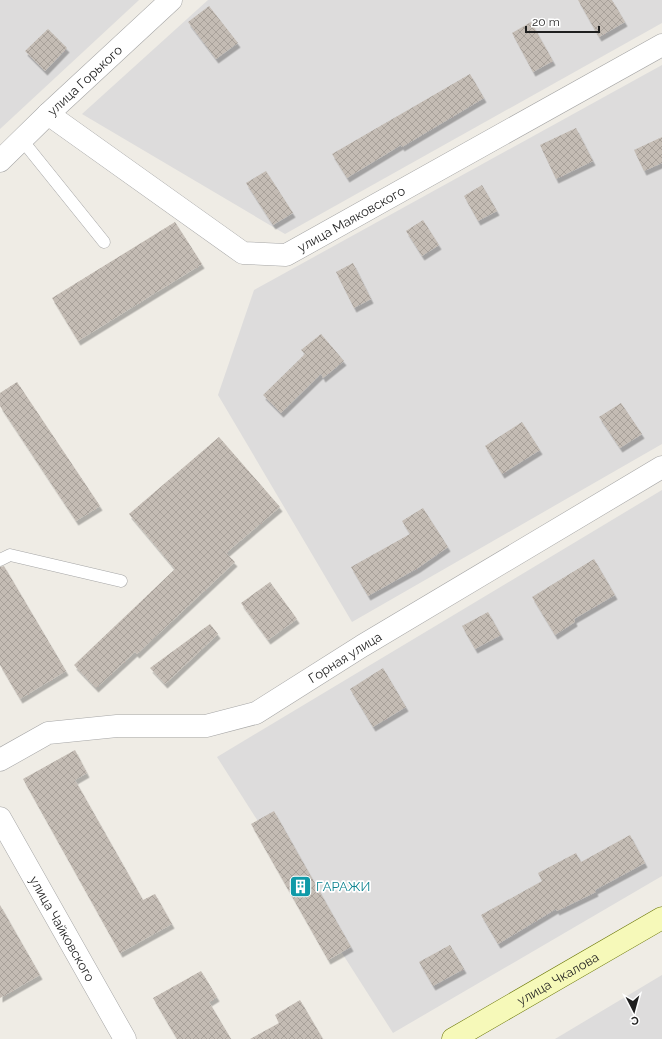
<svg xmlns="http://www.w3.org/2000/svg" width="662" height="1039" font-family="Raleway,sans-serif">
	<defs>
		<pattern id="building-cross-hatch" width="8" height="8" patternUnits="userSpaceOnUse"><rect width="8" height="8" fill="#c4bcb4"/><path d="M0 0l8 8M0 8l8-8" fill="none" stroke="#a8a19a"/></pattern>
		<filter id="shadow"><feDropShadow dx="2.5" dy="4.5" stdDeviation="0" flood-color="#0004"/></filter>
	</defs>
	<rect width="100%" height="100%" fill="#efece5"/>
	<!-- residential -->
	<g fill="#dddcdc">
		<polygon points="0,0 139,0 0,129"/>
		<polygon points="208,0 662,0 662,23 285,234 82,114"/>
		<polygon points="662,65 662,444 352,622 218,395 254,290"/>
		<polygon points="662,490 662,876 393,1033 217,757"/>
		<polygon points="662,975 662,1039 555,1039"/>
	</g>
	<!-- building -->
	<g fill="url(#building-cross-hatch)" filter="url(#shadow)">
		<polygon points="578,0 612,0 625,22 599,37"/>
		<polygon points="209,6 238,43 216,59 188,22"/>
		<polygon points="531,22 553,61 533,72 512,33"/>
		<polygon points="48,29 67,48 45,71 25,51"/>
		<polygon points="470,74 484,98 402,147 401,145 347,178 332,154"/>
		<polygon points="576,128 593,161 556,179 540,145"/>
		<polygon points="662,137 662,163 644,171 634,150"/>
		<polygon points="266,171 293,213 273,225 246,183"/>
		<polygon points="482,185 497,211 478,221 464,196"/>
		<polygon points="423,220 439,245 422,256 406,231"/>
		<polygon points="175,222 202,264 78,341 52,298"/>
		<polygon points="353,263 371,299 354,308 336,272"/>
		<polygon points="321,334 344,361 323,378 321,374 281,413 263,395 305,354 301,350"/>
		<polygon points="17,382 100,506 76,521 0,406 0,393"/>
		<polygon points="621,403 642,434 620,448 599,417"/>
		<polygon points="522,422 540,450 502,474 485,446"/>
		<polygon points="219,437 280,507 226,553 235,562 137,654 135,652 96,688 74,665 175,569 129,514"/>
		<polygon points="423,508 448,547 418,568 368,596 351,567 410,534 402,521"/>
		<polygon points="594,559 615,595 574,619 575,622 555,635 532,597"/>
		<polygon points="4,566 66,671 20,699 0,665 0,567"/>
		<polygon points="270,582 297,619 268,640 241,603"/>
		<polygon points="488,612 501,635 475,649 462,626"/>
		<polygon points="210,624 218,634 165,684 150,668"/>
		<polygon points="383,668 406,707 373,727 350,689"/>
		<polygon points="75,750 87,773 75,780 143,900 155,894 172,924 120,953 23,779"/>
		<polygon points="274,811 351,947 328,960 251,824"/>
		<polygon points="630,835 645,863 595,890 596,892 557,911 556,909 498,944 481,915 542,881 538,873 576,853 581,862"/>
		<polygon points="0,905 40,975 0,998"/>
		<polygon points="450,945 464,969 433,986 419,962"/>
		<polygon points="201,971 217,997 209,1002 231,1039 177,1039 153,998"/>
		<polygon points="300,1000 323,1039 250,1039 279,1023 275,1015"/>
	</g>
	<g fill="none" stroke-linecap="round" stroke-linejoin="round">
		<defs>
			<g id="lane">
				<polyline points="22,140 104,242"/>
				<polyline points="0,560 10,555 121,581"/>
			</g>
			<g id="street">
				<path id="s1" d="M48,114L243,253L286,255L662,45"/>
				<path id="s2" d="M0,161L48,114L171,0"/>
				<path id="s3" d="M0,760L48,733L117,726H206L256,713L362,646L662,467"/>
				<path id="s4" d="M0,818L125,1039"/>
			</g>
			<g id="secondary">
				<path id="s5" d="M453,1039L662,918"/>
			</g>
		</defs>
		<!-- lane casing -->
		<use href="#lane" stroke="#a6a6a6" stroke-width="13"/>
		<!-- street casing -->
		<use href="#street" stroke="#a6a6a6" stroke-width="23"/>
		<!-- secondary casing -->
		<use href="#secondary" stroke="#6a7605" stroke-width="23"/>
		<!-- lane -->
		<use href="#lane" stroke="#fff" stroke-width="12"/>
		<!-- street -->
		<use href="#street" stroke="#fff" stroke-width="22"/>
		<!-- secondary -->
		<use href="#secondary" stroke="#f6f9b9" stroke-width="22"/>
	</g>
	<!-- icons -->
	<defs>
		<symbol id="building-square" viewBox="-11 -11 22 22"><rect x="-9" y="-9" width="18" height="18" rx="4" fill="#0f9aa8" stroke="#fff"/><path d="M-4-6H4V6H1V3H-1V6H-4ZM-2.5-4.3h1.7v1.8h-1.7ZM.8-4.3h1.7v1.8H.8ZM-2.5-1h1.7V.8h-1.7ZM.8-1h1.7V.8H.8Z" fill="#fff"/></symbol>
	</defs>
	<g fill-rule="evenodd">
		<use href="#building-square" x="288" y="874" width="25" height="25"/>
	</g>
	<g text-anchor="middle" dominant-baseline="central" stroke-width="3.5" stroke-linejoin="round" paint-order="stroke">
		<!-- street labels -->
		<g font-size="13" fill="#1f1f1f" stroke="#fff">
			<text stroke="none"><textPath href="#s2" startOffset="117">улица Горького</textPath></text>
			<text stroke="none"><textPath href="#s1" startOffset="357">улица Маяковского</textPath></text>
			<text stroke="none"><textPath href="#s3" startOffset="370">Горная улица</textPath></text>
			<text stroke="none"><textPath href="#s4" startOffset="127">улица Чайковского</textPath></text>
			<text stroke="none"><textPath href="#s5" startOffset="121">улица Чкалова</textPath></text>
		</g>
		<!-- culture labels -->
		<g font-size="13" fill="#0d838f" stroke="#fff" text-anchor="start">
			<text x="316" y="886">ГАРАЖИ</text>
		</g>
	</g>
	<!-- north arrow -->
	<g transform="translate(634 1011) rotate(174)" stroke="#ffffff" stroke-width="3" paint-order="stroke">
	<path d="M0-3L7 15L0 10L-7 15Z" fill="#1f1f1f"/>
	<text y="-6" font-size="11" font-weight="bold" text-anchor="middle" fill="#1f1f1f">С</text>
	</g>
	<!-- scale -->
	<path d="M526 26v6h73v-6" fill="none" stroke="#1f1f1f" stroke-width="2"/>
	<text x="532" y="26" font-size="12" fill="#1f1f1f" stroke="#ffffff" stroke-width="3" paint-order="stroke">20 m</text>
</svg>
